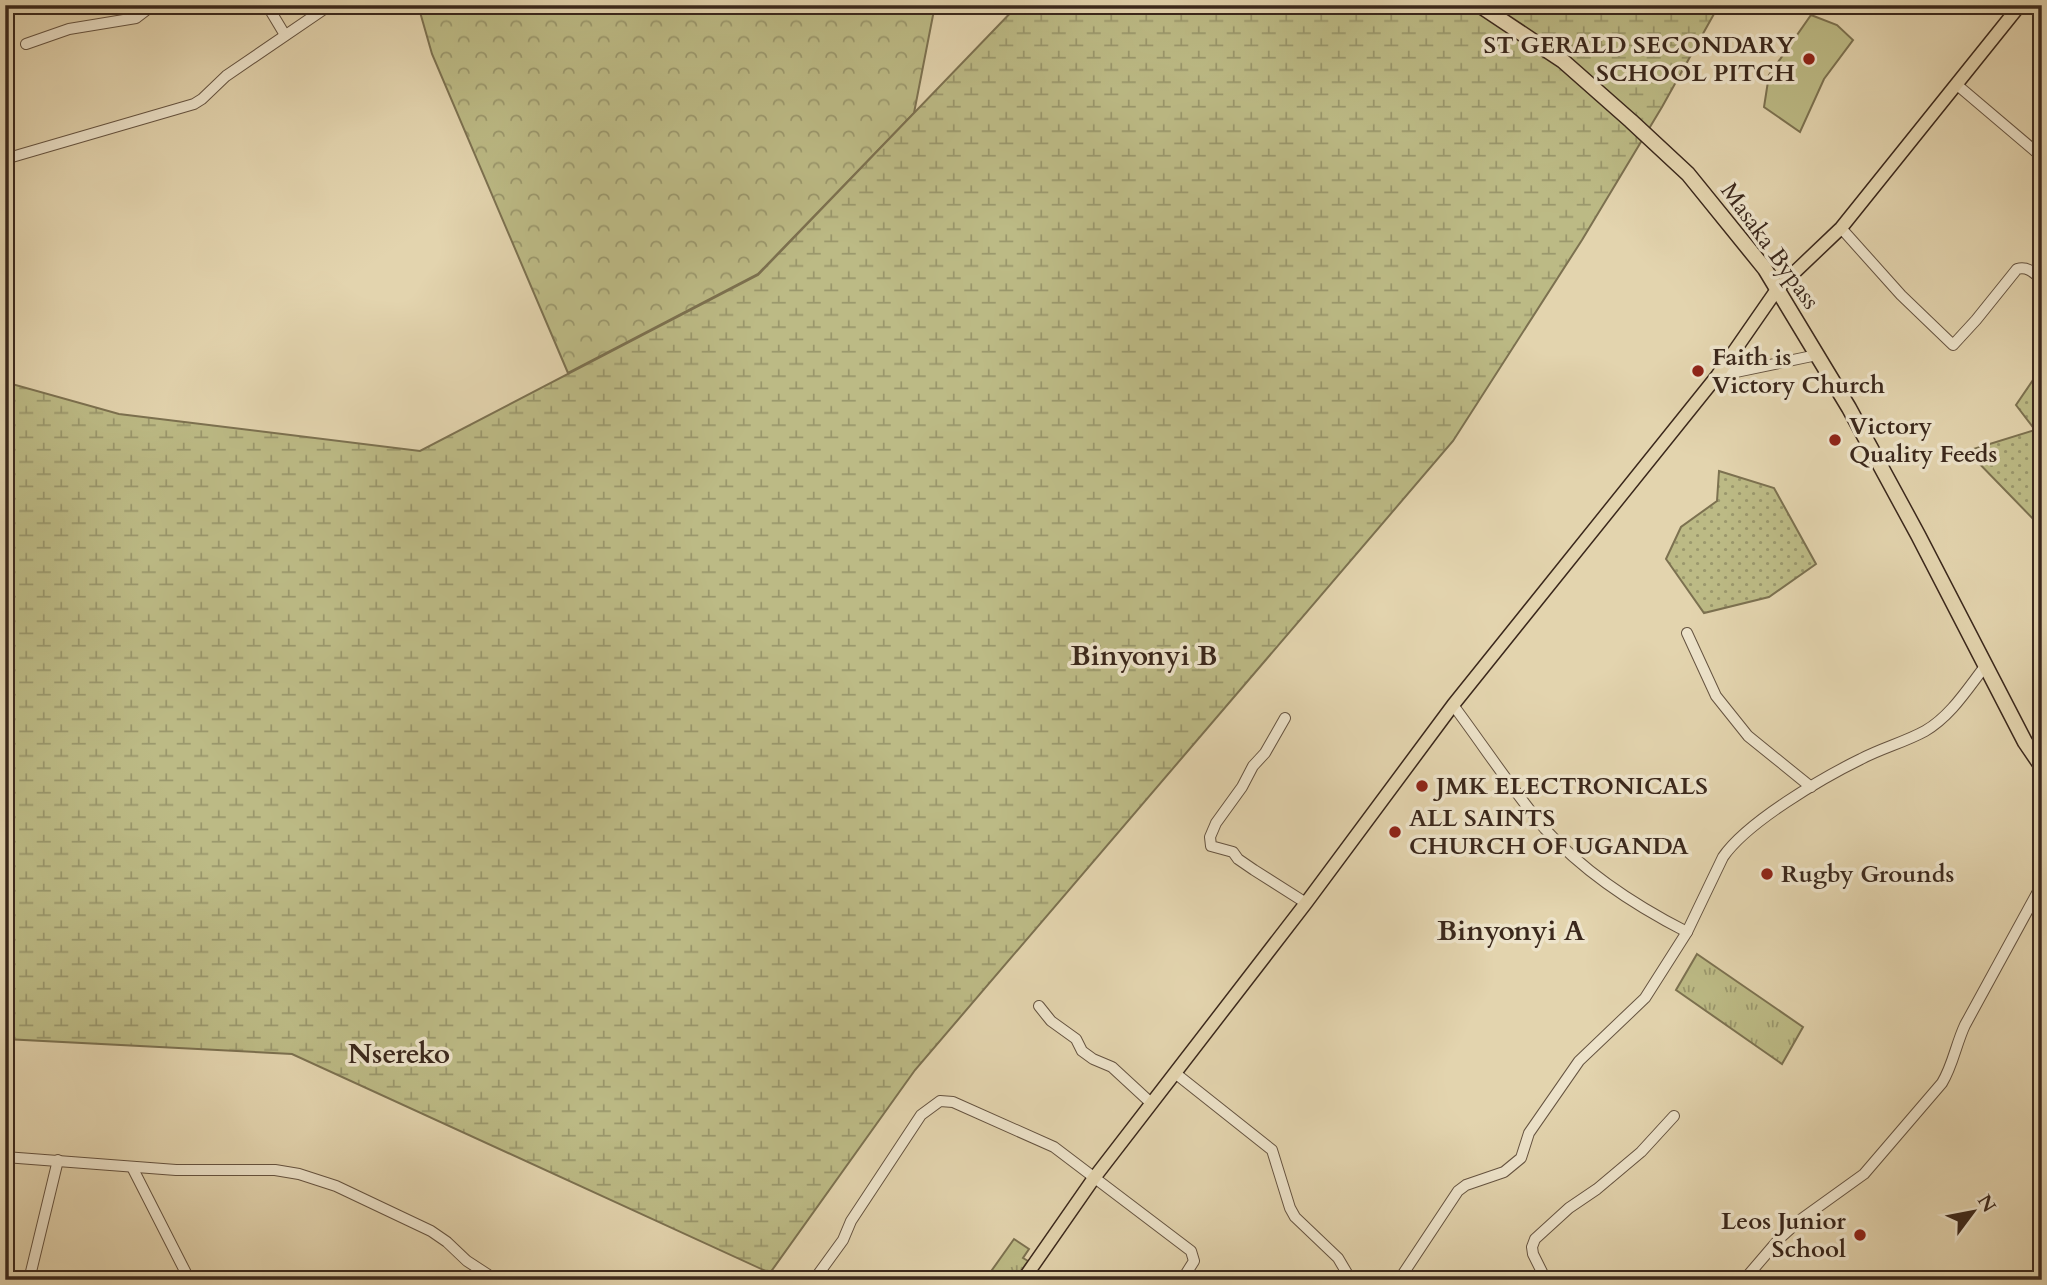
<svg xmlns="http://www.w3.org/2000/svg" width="2047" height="1285" font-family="Cardo,serif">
	<defs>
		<pattern id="grass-dots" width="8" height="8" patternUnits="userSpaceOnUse" patternTransform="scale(1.75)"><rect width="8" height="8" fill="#bcba85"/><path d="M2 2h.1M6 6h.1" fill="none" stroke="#9a976c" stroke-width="1.8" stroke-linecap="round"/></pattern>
		<pattern id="forest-crowns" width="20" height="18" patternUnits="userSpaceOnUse" patternTransform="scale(1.75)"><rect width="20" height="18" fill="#bcba85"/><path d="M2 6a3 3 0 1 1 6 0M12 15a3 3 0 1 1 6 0" fill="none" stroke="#9a976c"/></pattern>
		<pattern id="wetland-marsh" width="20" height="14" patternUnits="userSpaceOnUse" patternTransform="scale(1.75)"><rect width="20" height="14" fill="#bcba85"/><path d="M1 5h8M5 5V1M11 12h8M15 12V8" fill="none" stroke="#9a976c"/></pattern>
		<pattern id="park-tufts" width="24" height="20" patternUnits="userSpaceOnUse" patternTransform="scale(1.75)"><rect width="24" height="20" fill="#bcba85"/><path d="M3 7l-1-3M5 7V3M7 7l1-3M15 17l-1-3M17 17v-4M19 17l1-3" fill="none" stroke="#9a976c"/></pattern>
	</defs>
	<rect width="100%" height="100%" fill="#e3d4ae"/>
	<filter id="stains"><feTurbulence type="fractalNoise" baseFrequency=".00286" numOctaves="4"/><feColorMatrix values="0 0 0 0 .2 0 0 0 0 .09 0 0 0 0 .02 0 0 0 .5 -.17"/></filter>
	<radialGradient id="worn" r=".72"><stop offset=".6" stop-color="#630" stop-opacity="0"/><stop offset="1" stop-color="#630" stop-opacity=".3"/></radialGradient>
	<!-- grass -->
	<g fill="url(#grass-dots)" stroke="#7c7150" stroke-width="2">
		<polygon points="2035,377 2042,388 2042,523 2039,525 1967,451 2035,430 2016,405"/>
		<polygon points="1719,471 1774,488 1816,564 1769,597 1704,613 1666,559 1681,527 1717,501"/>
	</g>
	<!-- forest -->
	<polygon fill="url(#forest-crowns)" stroke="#7c7150" stroke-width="2" points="418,5 935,5 914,113 758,274 568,373 432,54"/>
	<!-- wetland -->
	<polygon fill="url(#wetland-marsh)" stroke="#7c7150" stroke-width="2" points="1018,5 1719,5 1662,107 1582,240 1453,441 915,1070 770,1273 292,1054 5,1039 5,382 119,414 420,451 758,275"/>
	<!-- park -->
	<g fill="url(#park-tufts)" stroke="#7c7150" stroke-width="2">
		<polygon points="1697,954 1803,1027 1782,1064 1676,990"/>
		<polygon points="1014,1239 1029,1249 1023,1258 1028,1261 1015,1280 992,1280 987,1277"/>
	</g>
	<!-- garden -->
	<polygon fill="#bcba85" stroke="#7c7150" stroke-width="2" points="1811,15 1837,25 1853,40 1824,79 1800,132 1764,107 1769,75"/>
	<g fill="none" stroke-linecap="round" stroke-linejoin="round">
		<defs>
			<g id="minor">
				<polyline points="267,5 285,35"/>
				<polyline points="26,44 69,29 136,18 153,5"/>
				<polyline points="1956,84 2042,157"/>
				<polyline points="5,159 194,104 202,99 226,76 330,5"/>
				<path d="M1841,228L1901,295L1953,345L1976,320L2017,269C2028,266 2034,273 2042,280"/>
				<polyline points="1717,376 1817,355"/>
				<polyline points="1687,633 1716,696 1748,736 1811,787"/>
				<path d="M1453,705C1483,745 1513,791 1545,829C1585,873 1634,905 1687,932"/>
				<polyline points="1285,718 1265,753 1253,766 1242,787 1216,823 1210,837 1211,846 1233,852 1238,859 1254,870 1306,903"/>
				<polyline points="1039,1006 1051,1021 1076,1039 1082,1051 1093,1059 1112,1067 1151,1103"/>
				<polyline points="1175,1073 1272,1150 1290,1208 1295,1217 1338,1258 1351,1280"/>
				<polyline points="5,1157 176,1170 275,1170 299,1174 336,1186 431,1231 447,1242 467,1261 490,1276 503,1280"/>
				<polyline points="132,1167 187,1275"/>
				<polyline points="29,1280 58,1160"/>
				<polyline points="814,1280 843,1240 851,1221 921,1115 940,1101 953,1102 1054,1147 1191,1251 1194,1261 1182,1280"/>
				<path d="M1399,1280L1458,1191L1466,1185L1504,1172L1521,1158L1529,1133L1579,1061L1645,998L1687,932L1723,857C1747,822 1822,778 1861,759C1882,748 1905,742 1925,731C1951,716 1968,688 1986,665"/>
				<polyline points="1546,1280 1533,1254 1532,1247 1535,1239 1569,1208 1597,1189 1641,1152 1674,1116"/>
				<path d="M1744,1280L1780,1238L1800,1220L1864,1174L1942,1083C1953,1065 1956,1044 1965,1025L2042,884"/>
				<polyline points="2030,1280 2042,1275"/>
			</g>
			<polyline id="major" points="1023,1280 1094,1178 1306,903 1453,705 1717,376 1778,288 1841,228 2020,5"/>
			<polyline id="highway" points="1479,5 1563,61 1631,121 1688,174 1765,269 1849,408 1918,535 2025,742 2042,767"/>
		</defs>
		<!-- minor casing -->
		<use href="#minor" stroke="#655340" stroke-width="12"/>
		<!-- major casing -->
		<use href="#major" stroke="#3b281c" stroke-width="15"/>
		<!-- highway casing -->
		<use href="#highway" stroke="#3b281c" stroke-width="17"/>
		<!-- minor -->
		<use href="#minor" stroke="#ede3ca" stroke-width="10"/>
		<!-- major -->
		<use href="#major" stroke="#e3d4ae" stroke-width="12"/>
		<!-- highway -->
		<use href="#highway" stroke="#e3d4ae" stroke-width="14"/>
	</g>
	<!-- markers -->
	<g fill="#8f2418" stroke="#ede3ca" stroke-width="2.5">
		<circle cx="1809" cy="59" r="7"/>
		<circle cx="1698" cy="371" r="7"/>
		<circle cx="1835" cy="440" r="7"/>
		<circle cx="1422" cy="786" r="7"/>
		<circle cx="1395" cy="832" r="7"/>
		<circle cx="1767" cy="874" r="7"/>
		<circle cx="1860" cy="1235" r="7"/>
	</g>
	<g text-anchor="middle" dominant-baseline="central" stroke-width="7" stroke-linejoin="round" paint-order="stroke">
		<!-- poi labels -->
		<g font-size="24" font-weight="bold" fill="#3b281c" stroke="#ede3ca" text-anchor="start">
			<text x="1795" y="45" text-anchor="end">ST GERALD SECONDARY<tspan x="1795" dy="28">SCHOOL PITCH</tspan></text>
			<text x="1712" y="357">Faith is<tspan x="1712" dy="28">Victory Church</tspan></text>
			<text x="1849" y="426">Victory<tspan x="1849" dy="28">Quality Feeds</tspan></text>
			<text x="1436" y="786">JMK ELECTRONICALS</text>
			<text x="1409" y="818">ALL SAINTS<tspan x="1409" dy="28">CHURCH OF UGANDA</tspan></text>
			<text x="1781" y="874">Rugby Grounds</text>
			<text x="1846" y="1221" text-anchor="end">Leos Junior<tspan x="1846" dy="28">School</tspan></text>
		</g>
		<!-- street labels -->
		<g font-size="24" fill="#3b281c" stroke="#ede3ca">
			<text transform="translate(1770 246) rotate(54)">Masaka Bypass</text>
		</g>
		<!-- quarter labels -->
		<g font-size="28" font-weight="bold" fill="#3b281c" stroke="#ede3ca">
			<text x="1144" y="656">Binyonyi B</text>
			<text x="1511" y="931">Binyonyi A</text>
			<text x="399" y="1054">Nsereko</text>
		</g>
	</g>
	<!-- margin -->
	<rect width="2047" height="1285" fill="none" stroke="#e3d4ae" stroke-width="28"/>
	<rect x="7" y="7" width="2033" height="1271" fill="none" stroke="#3b281c" stroke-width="3.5"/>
	<rect x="14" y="14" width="2019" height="1257" fill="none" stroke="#3b281c" stroke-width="2"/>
	<!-- north arrow -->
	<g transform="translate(1973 1212) rotate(58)" stroke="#ede3ca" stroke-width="5" paint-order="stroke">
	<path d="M0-5L12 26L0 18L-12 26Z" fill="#3b281c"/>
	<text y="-10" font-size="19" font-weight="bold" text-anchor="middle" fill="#3b281c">N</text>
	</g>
	<rect width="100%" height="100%" filter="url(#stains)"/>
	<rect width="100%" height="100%" fill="url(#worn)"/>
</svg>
